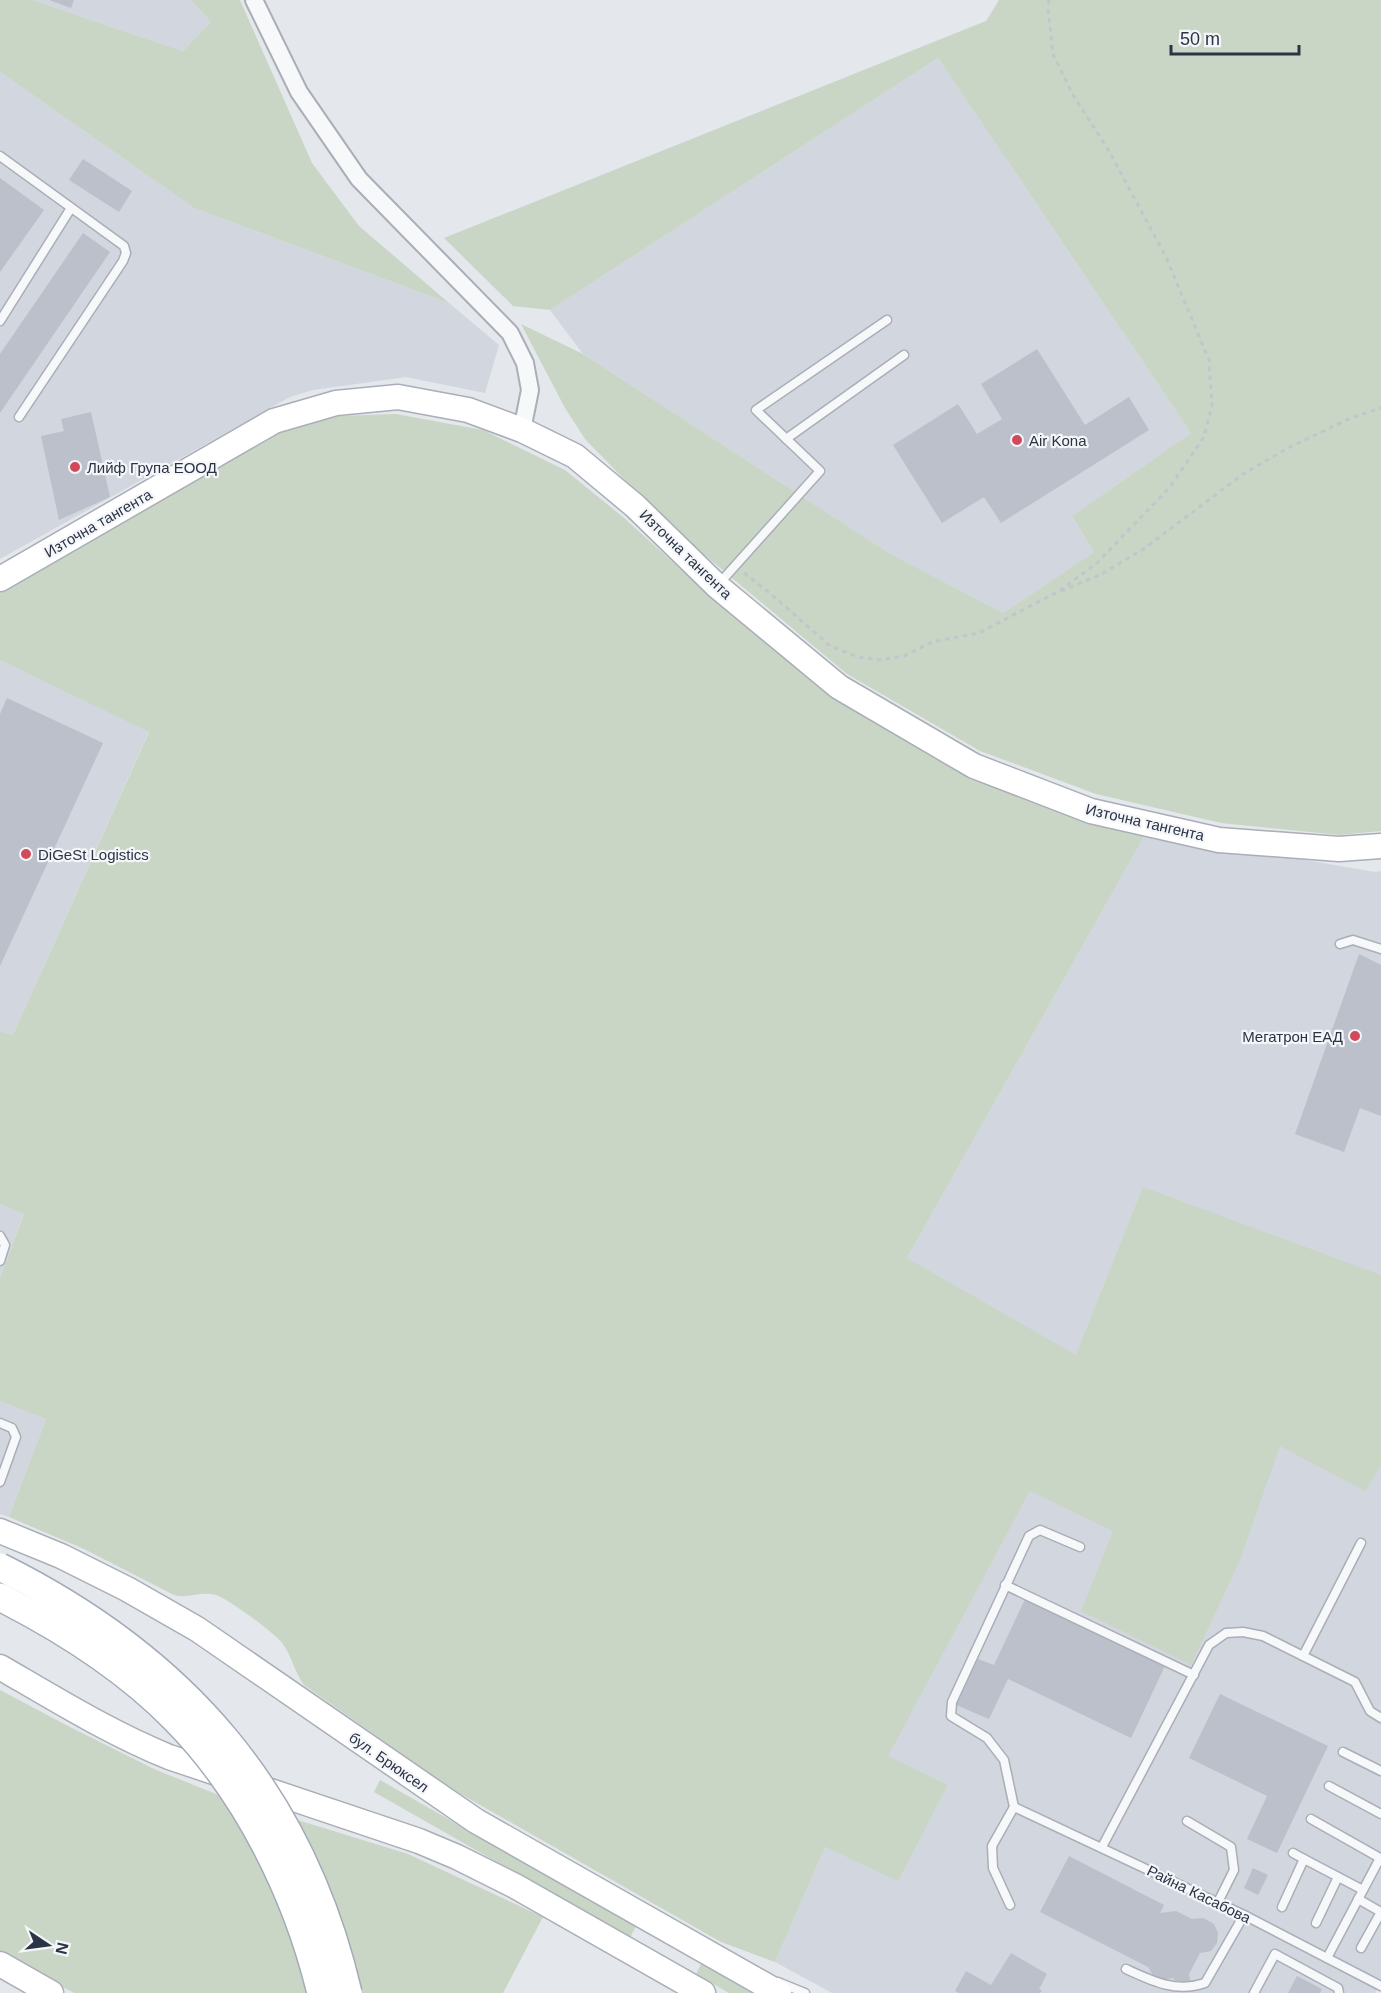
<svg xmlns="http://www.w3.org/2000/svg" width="1381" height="1993" font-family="Arial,sans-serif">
	<rect width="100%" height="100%" fill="#e4e7ec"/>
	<!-- built -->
	<g fill="#d2d6de">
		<polygon points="32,0 191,0 211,22 183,51"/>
		<polygon points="938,58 1191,433 1072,516 1094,552 1003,613 889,553 583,354 550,310"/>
		<polygon points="0,72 194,208 449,303 499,345 485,393 406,377 313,390 290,397 0,559"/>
		<polygon points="0,660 149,731 13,1035 0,1031"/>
		<polygon points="1146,833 1375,872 1381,871 1381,1983 1375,1993 832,1993 775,1962 825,1847 898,1880 948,1785 887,1756 1030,1491 907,1258"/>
		<polygon points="0,1204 24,1213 0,1278"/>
		<polygon points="0,1401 46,1419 9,1517 0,1514"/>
	</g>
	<!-- green -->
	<g fill="#c9d6c5">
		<polygon points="0,0 32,0 183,51 211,22 191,0 240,0 312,163 359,226 449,303 194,208 0,72"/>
		<polygon points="999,0 1381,0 1381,831 1340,835 1221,823 1096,794 980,751 847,674 701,552 651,507 585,439 565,408 521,324 583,354 889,553 1003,613 1094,552 1072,516 1191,433 938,58 550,310 513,306 444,238 986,21"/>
		<path d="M396,414L483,430L565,470L623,517L709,595L833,696L1146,833L907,1258L1076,1355L1143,1187L1381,1275V1465L1365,1491L1280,1446L1240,1560L1191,1665L1081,1611L1113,1531L1030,1491L888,1756L948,1785L898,1881L825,1847L775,1962L721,1942L452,1789L304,1685C295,1673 292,1657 283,1644C276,1634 227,1598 216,1595C201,1591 187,1599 174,1595L84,1549L9,1517L46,1419L0,1401V1278L24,1214L0,1204V1031L13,1035L149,732L0,660V589L278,433L337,416Z"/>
		<polygon points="0,1690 68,1726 154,1769 226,1798 408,1854 543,1917 503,1993 74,1993 0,1952"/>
		<polygon points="380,1780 636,1926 630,1938 374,1792"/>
		<polygon points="702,1962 756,1993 729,1993 696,1974"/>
	</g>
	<!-- building -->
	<g fill="#bbc0ca">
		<polygon points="49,0 74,0 71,8"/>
		<polygon points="83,159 132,191 119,212 69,180"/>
		<polygon points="0,178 44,210 0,272"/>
		<polygon points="83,233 110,252 0,413 0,354"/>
		<polygon points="1037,349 1085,425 1129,397 1149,430 1001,523 984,497 942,523 893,445 958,404 977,434 1002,419 981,384"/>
		<polygon points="91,412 110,497 59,520 41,436 64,431 61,419"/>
		<polygon points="7,698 103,743 0,966 0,714"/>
		<polygon points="1359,954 1381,965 1381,1116 1360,1108 1344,1152 1295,1134"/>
		<polygon points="1025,1599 1165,1666 1131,1738 1008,1679 989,1719 956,1705 978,1659 994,1665"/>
		<polygon points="1220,1694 1328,1746 1277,1853 1247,1839 1267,1796 1189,1758"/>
		<polygon points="1069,1856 1164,1905 1160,1913 1176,1911 1192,1919 1203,1918 1214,1924 1218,1933 1217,1943 1211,1951 1200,1953 1189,1974 1190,1980 1181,1987 1173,1978 1163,1980 1154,1977 1148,1967 1040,1912"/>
		<polygon points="1253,1868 1268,1875 1258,1895 1244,1888"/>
		<polygon points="1011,1953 1047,1974 1039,1989 1042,1990 1040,1993 959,1993 955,1991 966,1971 991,1985"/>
		<polygon points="1297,1976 1322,1989 1320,1993 1288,1993"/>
	</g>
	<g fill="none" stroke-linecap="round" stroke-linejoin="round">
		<defs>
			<g id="lane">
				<polyline points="0,156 124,246 126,253 123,261 19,417"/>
				<polyline points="0,321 71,208"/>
				<polyline points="786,439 904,355"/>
				<polyline points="717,586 820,471 756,410 887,320"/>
				<polyline points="1340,944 1353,940 1381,949"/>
				<polyline points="0,1236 5,1245 0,1261"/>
				<polyline points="0,1423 12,1428 16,1437 0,1482"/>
				<polyline points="1005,1585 1194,1675"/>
				<polyline points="1303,1656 1361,1543"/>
				<polyline points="1343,1752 1381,1771"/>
				<polyline points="1329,1786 1381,1814"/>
				<polyline points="1014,1807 1244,1915 1381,1986"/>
				<polyline points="1311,1819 1380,1858 1327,1958"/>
				<polyline points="1187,1821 1231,1847 1234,1870 1218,1902"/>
				<polyline points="1102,1847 1209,1645 1226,1633 1243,1632 1263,1636 1355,1682 1370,1711 1381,1718"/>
				<polyline points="1293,1853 1304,1859"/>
				<polyline points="1358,1899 1381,1912"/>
				<polyline points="1010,1905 993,1868 992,1846 1014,1807 1004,1760 987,1738 951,1716 952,1702 1029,1536 1040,1530 1080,1547"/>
				<polyline points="1282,1907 1304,1859 1363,1890"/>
				<polyline points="1316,1923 1338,1877"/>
				<polyline points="1361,1948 1381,1912"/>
				<path d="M1126,1969C1152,1981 1176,1993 1205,1983L1244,1915"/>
				<polyline points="778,1982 805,1993"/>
				<polyline points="1254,1993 1275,1954 1338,1988 1339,1993"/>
			</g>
			<polyline id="street" points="254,0 299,92 359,179 510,333 525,363 530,390 522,430"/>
			<g id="secondary">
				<polyline points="0,579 274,421 336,403 398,397 468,410 522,430 575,456 635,506 717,586 839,687 974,766 1091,811 1219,840 1339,849 1381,846"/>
				<polyline points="0,1531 61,1556 127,1589 197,1629 476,1821 779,1993"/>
				<path d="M0,1667C55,1699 110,1733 169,1757L419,1841L457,1857L515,1886L703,1993"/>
				<polyline points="0,1964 51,1993"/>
			</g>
		</defs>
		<!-- lane casing -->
		<use href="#lane" stroke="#a9aeb7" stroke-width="11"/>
		<!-- street casing -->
		<use href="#street" stroke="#a9aeb7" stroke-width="20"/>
		<!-- secondary casing -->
		<use href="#secondary" stroke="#a9aeb7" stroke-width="27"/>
		<!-- path -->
		<g stroke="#c2c5cb" stroke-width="3" stroke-dasharray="4.5 4.5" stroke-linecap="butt">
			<polyline points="744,573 771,594 830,646 858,657 880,660 904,656 932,642 979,633 1059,591 1097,563 1170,487 1204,437 1212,406 1209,360 1166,257 1109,151 1073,95 1053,54 1048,8 1049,0"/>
			<polyline points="1061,591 1100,575 1145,548 1243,474 1288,448 1351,418 1381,408"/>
		</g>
		<!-- lane -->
		<use href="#lane" stroke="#f7f8fa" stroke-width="8"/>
		<!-- street -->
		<use href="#street" stroke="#f7f8fa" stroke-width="16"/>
		<!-- secondary -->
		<use href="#secondary" stroke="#fff" stroke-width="24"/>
		<defs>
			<g id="primary-bridge">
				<path d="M0,1567C183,1658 301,1792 348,1993"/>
				<path d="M0,1597C63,1629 125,1668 175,1719C247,1792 297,1894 321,1993"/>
			</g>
		</defs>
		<!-- primary-bridge casing -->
		<use href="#primary-bridge" stroke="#a3abb8" stroke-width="30" stroke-linecap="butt"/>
		<!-- primary-bridge -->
		<use href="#primary-bridge" stroke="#fff" stroke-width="27"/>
	</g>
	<!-- markers -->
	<g fill="#d1495b" stroke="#f4f6f9" stroke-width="2">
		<circle cx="1017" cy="440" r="6"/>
		<circle cx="75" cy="467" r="6"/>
		<circle cx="26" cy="854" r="6"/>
		<circle cx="1355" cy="1036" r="6"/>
	</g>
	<g text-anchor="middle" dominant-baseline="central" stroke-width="4.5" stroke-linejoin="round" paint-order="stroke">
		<!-- poi labels -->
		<g font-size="15" fill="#2b3445" stroke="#f4f6f9" text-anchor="start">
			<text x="1029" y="440">Air Kona</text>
			<text x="87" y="467">Лийф Група ЕООД</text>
			<text x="38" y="854">DiGeSt Logistics</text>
			<text x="1343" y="1036" text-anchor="end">Мегатрон ЕАД</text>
		</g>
		<!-- street labels -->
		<g font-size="15" fill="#2b3445" stroke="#f4f6f9">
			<text transform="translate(98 523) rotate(-30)">Източна тангента</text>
			<text transform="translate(686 554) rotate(44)">Източна тангента</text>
			<text transform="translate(1145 822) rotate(13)">Източна тангента</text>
			<text transform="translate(389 1762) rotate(35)">бул. Брюксел</text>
			<text transform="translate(1199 1894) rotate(26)">Райна Касабова</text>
		</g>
	</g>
	<!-- north arrow -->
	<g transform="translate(48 1945) rotate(103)" stroke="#f4f6f9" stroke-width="4.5" paint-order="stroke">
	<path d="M0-4.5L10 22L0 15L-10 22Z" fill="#2b3445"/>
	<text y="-9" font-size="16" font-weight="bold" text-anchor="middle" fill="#2b3445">N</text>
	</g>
	<!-- scale -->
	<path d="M1171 45v9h128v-9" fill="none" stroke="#2b3445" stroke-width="3"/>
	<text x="1180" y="45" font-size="18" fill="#2b3445" stroke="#f4f6f9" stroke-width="4.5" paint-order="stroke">50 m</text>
</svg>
